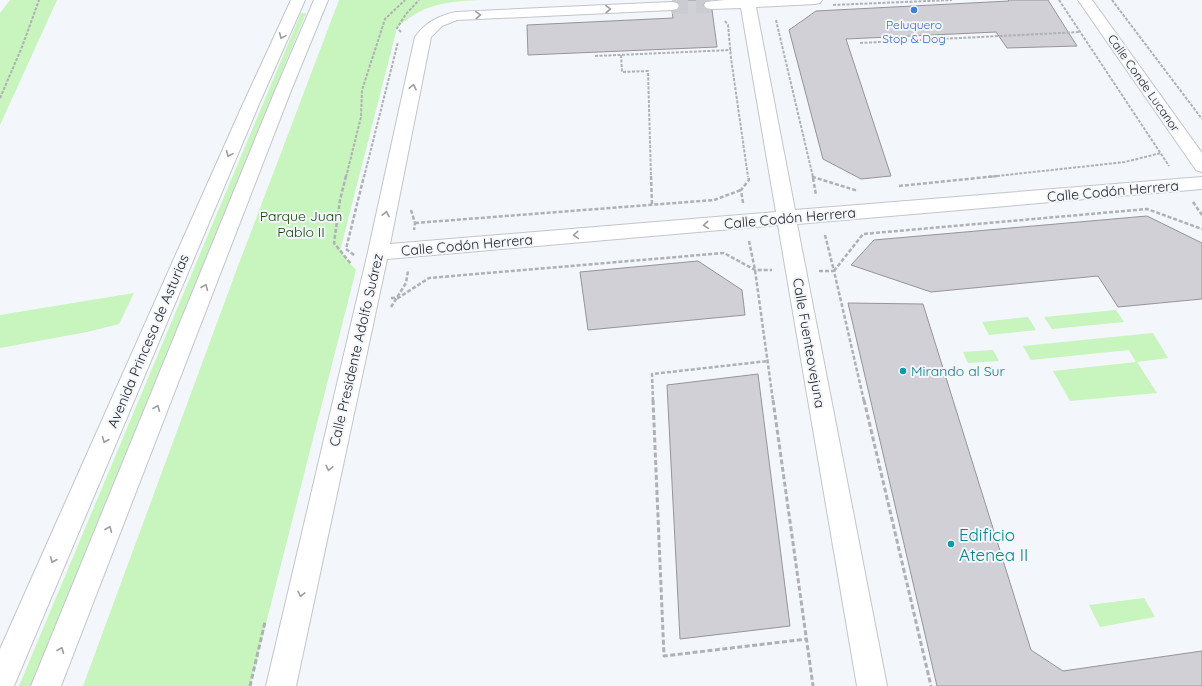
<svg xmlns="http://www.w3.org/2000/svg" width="1202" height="686" font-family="Quicksand,sans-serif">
	<rect width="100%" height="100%" fill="#f3f6fb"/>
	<!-- green -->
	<g fill="#c8f4bd">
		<polygon points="10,0 57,0 0,125 0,13"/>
		<path d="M339,0H478C444,2 423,4 397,28L340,251L356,270L250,686H83L235,274Z"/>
		<polygon points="301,13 306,13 30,686 19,686"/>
		<polygon points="134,293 119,324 87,332 0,348 0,315"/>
		<polygon points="1116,310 1124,322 1052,329 1044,317"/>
		<polygon points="1028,317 1036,330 989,335 982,322"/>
		<polygon points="1153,333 1168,358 1137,362 1157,393 1070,401 1053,371 1136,362 1129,350 1031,360 1023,346"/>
		<polygon points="993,350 999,361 968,363 963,352"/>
		<polygon points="1144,598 1155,617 1100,627 1089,605"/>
	</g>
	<!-- building -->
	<g fill="#d0d0d6" stroke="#95949a">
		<polygon points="672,0 710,0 705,1 703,6 706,9 712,10 717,47 528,55 527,25 673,18 672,11 678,10 680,5 677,2"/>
		<polygon points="1008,0 1048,0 1077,46 1007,48 996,32 846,39 891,176 861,179 823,159 789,30 816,11 1009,1"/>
		<polygon points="1147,216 1202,243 1202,299 1118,307 1098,276 931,292 851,265 874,240"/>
		<polygon points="698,261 742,290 745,315 588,330 580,272"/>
		<polygon points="848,303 923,304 1031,650 1063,671 1202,651 1202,686 937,686"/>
		<polygon points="758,374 790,626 680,639 667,385"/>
	</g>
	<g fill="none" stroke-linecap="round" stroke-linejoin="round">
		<!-- minor-tunnel -->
		<polyline stroke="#caccd1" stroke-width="16" stroke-dasharray="16 8" stroke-linecap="butt" points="672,6 711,5"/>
		<defs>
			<g id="minor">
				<path d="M725,0H822L820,3L815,4L756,7L795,210L1202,177V189L797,224L887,686H857L778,225L387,259L296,686H266L368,252L415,37C426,22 438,16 456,12L672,2L677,3L679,6L677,9L672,10L457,20L442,26L431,37L390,244L776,212L741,8L711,9L706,8L704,5L706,2Z"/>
				<polygon points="1078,0 1092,0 1202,153 1202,172 1196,170"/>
			</g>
			<g id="major">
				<polygon points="291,0 305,0 259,104 14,686 0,686 0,649 243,104"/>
				<polygon points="314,0 328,0 290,93 61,686 31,686 274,93"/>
			</g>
		</defs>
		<!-- minor casing -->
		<use href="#minor" stroke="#c2c5ca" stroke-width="2"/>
		<!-- major casing -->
		<use href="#major" stroke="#c2c5ca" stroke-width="2"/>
		<!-- path-far2 -->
		<g stroke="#afb1b5" stroke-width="2" stroke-dasharray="3 1.5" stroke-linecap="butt">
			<polyline points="1059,0 1169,166"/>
			<polyline points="1112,0 1202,119"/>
			<polyline points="833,5 952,0"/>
			<polyline points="776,20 813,177"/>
			<polyline points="725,21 728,25 731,58 748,177"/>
			<polyline points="401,32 397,28 406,14 419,0"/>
			<polyline points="860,43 1080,32"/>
			<polyline points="621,55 622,72 648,71 651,177"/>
			<polyline points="595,56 731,50"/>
			<polyline points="0,98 22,47 39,0"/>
			<polyline points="346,177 361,117 362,90 385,19 405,0"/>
			<polyline points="364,177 398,42"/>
			<polyline points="988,177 1125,162 1161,153"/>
		</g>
		<!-- path-far1 -->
		<g stroke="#afb1b5" stroke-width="2.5" stroke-dasharray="4 2" stroke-linecap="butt">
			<polyline points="346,176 340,200 334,243 351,264"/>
			<polyline points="651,176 652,205"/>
			<polyline points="813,176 813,177 858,191"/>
			<polyline points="813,178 816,195"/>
			<polyline points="899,186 997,176"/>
			<polyline points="1193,202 1202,215"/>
			<polyline points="743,203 741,190 749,180 748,176"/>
			<polyline points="411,210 415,223 414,230"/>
			<polyline points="415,223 714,200 741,190"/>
			<polyline points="825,235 834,271"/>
			<polyline points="749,241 755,270 773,401"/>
			<polyline points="354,255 346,249 364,176"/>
			<polyline points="819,271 834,271 864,401"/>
			<polyline points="834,271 863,234 1147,209 1202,229"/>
			<polyline points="391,298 398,298 429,278 724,253 755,270 772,270"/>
			<polyline points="391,307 406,283 408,271"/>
			<polyline points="653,401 652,374 768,361"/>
		</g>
		<!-- path -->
		<g stroke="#afb1b5" stroke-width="3" stroke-dasharray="5 2.5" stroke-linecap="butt">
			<polyline points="653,400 664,656 807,639"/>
			<polyline points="773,400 813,686"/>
			<polyline points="864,400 931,686"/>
			<polyline points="250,686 265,622"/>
		</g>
		<!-- minor -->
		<use href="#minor" fill="#fff" fill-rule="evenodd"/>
		<!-- major -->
		<use href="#major" fill="#fff" fill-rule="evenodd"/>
	</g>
	<!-- one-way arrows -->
	<defs><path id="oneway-chevron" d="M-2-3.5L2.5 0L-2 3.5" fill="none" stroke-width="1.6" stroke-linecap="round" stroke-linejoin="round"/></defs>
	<g stroke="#9d9d9e">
		<use href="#oneway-chevron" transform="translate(608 9) rotate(-3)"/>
		<use href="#oneway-chevron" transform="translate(478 15) rotate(-3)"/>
		<use href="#oneway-chevron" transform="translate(282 36) rotate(114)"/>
		<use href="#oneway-chevron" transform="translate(413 87) rotate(-78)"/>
		<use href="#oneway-chevron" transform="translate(229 154) rotate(114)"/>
		<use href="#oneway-chevron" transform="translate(386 214) rotate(-78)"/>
		<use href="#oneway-chevron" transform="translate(706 225) rotate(175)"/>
		<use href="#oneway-chevron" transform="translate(576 235) rotate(175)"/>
		<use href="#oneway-chevron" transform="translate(205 287) rotate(-68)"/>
		<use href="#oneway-chevron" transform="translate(157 408) rotate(-68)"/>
		<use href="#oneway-chevron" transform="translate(105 440) rotate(113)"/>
		<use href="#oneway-chevron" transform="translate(329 468) rotate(103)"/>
		<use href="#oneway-chevron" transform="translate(109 529) rotate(-68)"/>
		<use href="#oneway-chevron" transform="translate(53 560) rotate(113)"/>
		<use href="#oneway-chevron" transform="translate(301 594) rotate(103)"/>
		<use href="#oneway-chevron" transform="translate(61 650) rotate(-68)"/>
	</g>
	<!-- markers -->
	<circle fill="#3f7fe0" stroke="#f3f6fb" stroke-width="1.5" cx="914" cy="10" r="4"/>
	<g fill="#0f9aa8" stroke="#f3f6fb" stroke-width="1.5">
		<circle cx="903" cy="371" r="4"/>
		<circle cx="951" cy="544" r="4"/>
	</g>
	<g text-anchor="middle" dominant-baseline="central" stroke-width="4" stroke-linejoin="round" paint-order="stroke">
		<!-- far-shop labels -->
		<g font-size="12" fill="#366cbe" stroke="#f3f6fb">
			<text x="914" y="24">Peluquero<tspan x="914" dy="14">Stop &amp; Dog</tspan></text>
		</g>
		<!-- far-street labels -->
		<g font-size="12" fill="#252628" stroke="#f3f6fb">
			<text transform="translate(1144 83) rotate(55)">Calle Conde Lucanor</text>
		</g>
		<!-- street labels -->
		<g font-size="14" fill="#252628" stroke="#f3f6fb">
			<text transform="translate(1113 191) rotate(-5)">Calle Codón Herrera</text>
			<text transform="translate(790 218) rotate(-5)">Calle Codón Herrera</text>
			<text transform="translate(467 245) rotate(-5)">Calle Codón Herrera</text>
			<text transform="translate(148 341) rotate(-67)">Avenida Princesa de Asturias</text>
			<text transform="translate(809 343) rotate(80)">Calle Fuenteovejuna</text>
			<text transform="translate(356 350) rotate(-77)">Calle Presidente Adolfo Suárez</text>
		</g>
		<!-- park labels -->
		<g font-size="14" fill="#103f02" stroke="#f3f6fb">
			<text x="301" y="216">Parque Juan<tspan x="301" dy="16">Pablo II</tspan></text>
		</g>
		<!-- culture labels -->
		<g font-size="14" fill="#0d838f" stroke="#f3f6fb" text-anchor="start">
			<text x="911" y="371">Mirando al Sur</text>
		</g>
		<!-- near-culture labels -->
		<g font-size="17" fill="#0d838f" stroke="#f3f6fb" text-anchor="start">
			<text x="959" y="534">Edificio<tspan x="959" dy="20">Atenea II</tspan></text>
		</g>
	</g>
</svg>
